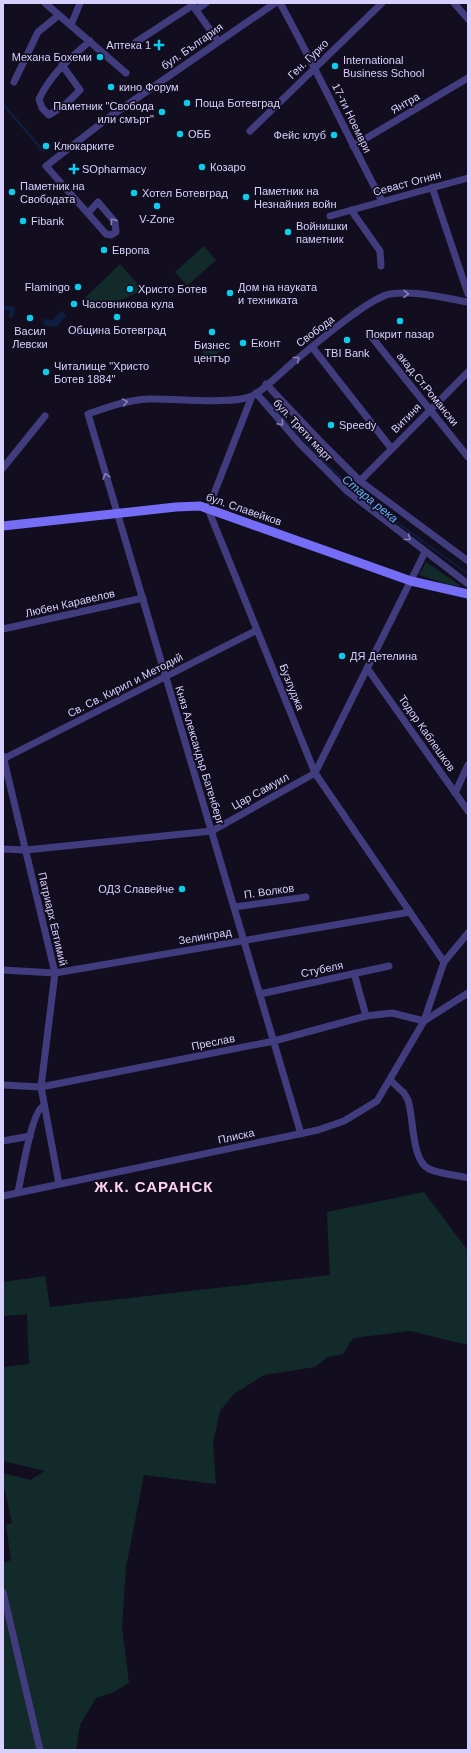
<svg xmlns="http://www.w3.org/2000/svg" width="471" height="1753" font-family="Helvetica,sans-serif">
	<rect width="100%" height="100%" fill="#120e20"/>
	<!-- green -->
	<g fill="#122a2a">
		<polygon points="204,246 216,260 187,286 175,272"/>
		<polygon points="120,264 143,290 126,298 90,310 84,299"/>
		<polygon points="213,342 220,351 209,361 202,352"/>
		<polygon points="426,562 461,586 450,585 419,575"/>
		<polygon points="424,1192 468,1251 468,1345 410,1331 353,1338 343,1354 328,1357 315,1367 264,1375 234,1394 220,1411 213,1443 216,1484 144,1475 126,1567 122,1627 129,1683 112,1693 96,1698 80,1725 76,1750 3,1750 3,1563 11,1560 6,1525 12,1523 3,1482 3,1473 30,1480 45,1471 3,1461 3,1367 29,1364 27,1314 3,1316 3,1282 45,1276 50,1307 330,1275 327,1212"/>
	</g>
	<!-- water -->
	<g fill="#0e1e40">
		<polygon points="3,306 15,307 13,317 9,317 10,311 3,310"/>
		<polygon points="61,311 67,315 57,327 43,325 44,319 53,320"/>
	</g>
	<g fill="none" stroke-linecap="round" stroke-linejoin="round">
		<!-- stream -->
		<g stroke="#0e1e40" stroke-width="2">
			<polyline points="3,104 44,152"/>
			<path d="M264,397C293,428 321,461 353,488C390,519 429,545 468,574"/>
		</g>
		<!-- street -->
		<g stroke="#413c7d" stroke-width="7">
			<polyline points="45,3 126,73"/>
			<polyline points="191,3 218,41"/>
			<path d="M280,3C316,68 347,135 382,201"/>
			<polyline points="454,3 468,19"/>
			<polyline points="196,10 206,3"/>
			<polyline points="71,25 80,3"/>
			<polyline points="136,42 193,5"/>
			<path d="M62,65L80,90L66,104L49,115L42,108L39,99C52,73 68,60 90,41"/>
			<polyline points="14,82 38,32 59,15"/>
			<polyline points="250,131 382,3"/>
			<polyline points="353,146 468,78"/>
			<polyline points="432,187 468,294"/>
			<polyline points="351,210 380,251 381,266"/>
			<polyline points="88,213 98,202 115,222 116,232 111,235 106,234 46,166 108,118 275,3"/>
			<polyline points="330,216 468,178"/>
			<polyline points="370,335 468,457"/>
			<polyline points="312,347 391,448"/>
			<polyline points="266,384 319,440 360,481 468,561"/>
			<polyline points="256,393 300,444 347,491 468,584"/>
			<polyline points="252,396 208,509 315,773 444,962"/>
			<polyline points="3,468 45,416"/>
			<polyline points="360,481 468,372"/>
			<polyline points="3,629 143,598"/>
			<polyline points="367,668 468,811"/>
			<polyline points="3,756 55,973 41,1087 59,1184"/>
			<polyline points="3,759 257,630"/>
			<polyline points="455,793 468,765"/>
			<polyline points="3,849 26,850 212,831 315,773 425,552"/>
			<polyline points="234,907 306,897"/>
			<polyline points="3,970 55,973 410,912"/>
			<polyline points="354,973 366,1016"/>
			<polyline points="260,994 389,966"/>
			<polyline points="424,1021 468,993"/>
			<path d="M390,1080L404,1093L408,1100C414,1118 411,1160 429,1169C440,1174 456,1175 468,1178"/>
			<polyline points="3,1085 41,1087 274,1041 366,1016 392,1013 424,1021"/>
			<path d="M301,1134L88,414C108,407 127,400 149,399C174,398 232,405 252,396C260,393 283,371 291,364C311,348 368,298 390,294C415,290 443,298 468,302"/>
			<polyline points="3,1141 30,1136"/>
			<path d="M18,1192C21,1179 32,1108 44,1106"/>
			<polyline points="3,1196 318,1130 344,1121 377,1101 424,1021 444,962 468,933"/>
			<polyline points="3,1592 40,1750"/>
		</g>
		<!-- secondary -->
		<polyline stroke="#766df7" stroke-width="9" points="3,526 176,507 200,506 411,581 468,594"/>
	</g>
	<!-- one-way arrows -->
	<defs><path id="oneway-chevron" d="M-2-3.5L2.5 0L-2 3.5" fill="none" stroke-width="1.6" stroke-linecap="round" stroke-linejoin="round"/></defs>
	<g stroke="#847fb6">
		<use href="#oneway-chevron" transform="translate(113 221) rotate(-125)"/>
		<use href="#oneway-chevron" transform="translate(406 294) rotate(3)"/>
		<use href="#oneway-chevron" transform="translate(297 359) rotate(-39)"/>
		<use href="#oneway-chevron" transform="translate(125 402) rotate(-12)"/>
		<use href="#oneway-chevron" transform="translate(281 423) rotate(49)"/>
		<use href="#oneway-chevron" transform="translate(106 476) rotate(-107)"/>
		<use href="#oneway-chevron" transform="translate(408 538) rotate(38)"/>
	</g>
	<!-- markers -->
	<g fill="#0dccec" stroke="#120e20" stroke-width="1.5">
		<path d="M157 39h4v4h4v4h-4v4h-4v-4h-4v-4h4z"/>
		<circle cx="100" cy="57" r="4"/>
		<circle cx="335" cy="66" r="4"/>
		<circle cx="111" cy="87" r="4"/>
		<circle cx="187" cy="103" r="4"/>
		<circle cx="162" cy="112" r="4"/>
		<circle cx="180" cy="134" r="4"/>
		<circle cx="334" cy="135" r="4"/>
		<circle cx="46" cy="146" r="4"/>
		<circle cx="202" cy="167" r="4"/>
		<path d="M72 163h4v4h4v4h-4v4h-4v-4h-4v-4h4z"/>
		<circle cx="12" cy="192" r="4"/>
		<circle cx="134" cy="193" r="4"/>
		<circle cx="246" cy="197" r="4"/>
		<circle cx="157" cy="206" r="4"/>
		<circle cx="23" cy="221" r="4"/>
		<circle cx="288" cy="232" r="4"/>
		<circle cx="104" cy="250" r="4"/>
		<circle cx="78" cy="287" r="4"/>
		<circle cx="130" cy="289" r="4"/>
		<circle cx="230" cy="293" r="4"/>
		<circle cx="74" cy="304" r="4"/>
		<circle cx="117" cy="317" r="4"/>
		<circle cx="30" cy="318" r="4"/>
		<circle cx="400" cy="321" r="4"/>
		<circle cx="212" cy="332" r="4"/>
		<circle cx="347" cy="340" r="4"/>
		<circle cx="243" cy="343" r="4"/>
		<circle cx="46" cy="372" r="4"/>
		<circle cx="331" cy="425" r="4"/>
		<circle cx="342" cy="656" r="4"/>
		<circle cx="182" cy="889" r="4"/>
	</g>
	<g text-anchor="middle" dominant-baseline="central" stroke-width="3.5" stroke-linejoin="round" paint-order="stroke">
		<!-- poi labels -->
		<g font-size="11" fill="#d7d0fc" stroke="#120e20" text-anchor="start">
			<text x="151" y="45" text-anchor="end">Аптека 1</text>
			<text x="92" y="57" text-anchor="end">Механа Бохеми</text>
			<text x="343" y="60">International<tspan x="343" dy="13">Business School</tspan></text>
			<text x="119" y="87">кино Форум</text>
			<text x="195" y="103">Поща Ботевград</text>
			<text x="154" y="106" text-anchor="end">Паметник "Свобода<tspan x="154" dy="13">или смърт"</tspan></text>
			<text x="188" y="134">ОББ</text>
			<text x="326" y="135" text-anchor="end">Фейс клуб</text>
			<text x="54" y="146">Клюкарките</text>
			<text x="210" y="167">Козаро</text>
			<text x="82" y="169">SOpharmacy</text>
			<text x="20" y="186">Паметник на<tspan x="20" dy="13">Свободата</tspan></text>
			<text x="254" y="191">Паметник на<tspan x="254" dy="13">Незнайния войн</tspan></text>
			<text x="142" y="193">Хотел Ботевград</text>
			<text x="157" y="219" text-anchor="middle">V-Zone</text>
			<text x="31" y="221">Fibank</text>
			<text x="296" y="226">Войнишки<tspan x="296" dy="13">паметник</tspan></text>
			<text x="112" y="250">Европа</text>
			<text x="70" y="287" text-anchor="end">Flamingo</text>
			<text x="238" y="287">Дом на науката<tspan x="238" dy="13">и техниката</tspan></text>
			<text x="138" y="289">Христо Ботев</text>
			<text x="82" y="304">Часовникова кула</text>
			<text x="117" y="330" text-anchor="middle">Община Ботевград</text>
			<text x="30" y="331" text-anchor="middle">Васил<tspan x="30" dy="13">Левски</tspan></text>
			<text x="400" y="334" text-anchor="middle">Покрит пазар</text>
			<text x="251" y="343">Еконт</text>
			<text x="212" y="345" text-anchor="middle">Бизнес<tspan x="212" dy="13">център</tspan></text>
			<text x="347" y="353" text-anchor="middle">TBI Bank</text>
			<text x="54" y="366">Читалище "Христо<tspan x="54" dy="13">Ботев 1884"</tspan></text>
			<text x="339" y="425">Speedy</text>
			<text x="350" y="656">ДЯ Детелина</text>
			<text x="174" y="889" text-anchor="end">ОДЗ Славейче</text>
		</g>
		<!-- street labels -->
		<g font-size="11" fill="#d7d0fc" stroke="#120e20">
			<text transform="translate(192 46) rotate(-35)">бул. България</text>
			<text transform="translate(308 59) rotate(-44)">Ген. Гурко</text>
			<text transform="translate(405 103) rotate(-30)">Янтра</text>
			<text transform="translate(352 118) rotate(64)">17-ти Ноември</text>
			<text transform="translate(407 183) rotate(-15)">Севаст Огнян</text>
			<text transform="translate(315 331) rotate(-37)">Свобода</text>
			<text transform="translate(428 389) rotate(51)">акад.Ст.Романски</text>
			<text transform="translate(406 418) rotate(-45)">Витиня</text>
			<text transform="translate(303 430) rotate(47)">бул. Трети март</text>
			<text transform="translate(244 509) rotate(19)">бул. Славейков</text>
			<text transform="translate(70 603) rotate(-13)">Любен Каравелов</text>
			<text transform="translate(125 685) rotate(-27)">Св. Св. Кирил и Методий</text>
			<text transform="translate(292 687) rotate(68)">Бузлуджа</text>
			<text transform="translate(427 733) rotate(55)">Тодор Каблешков</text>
			<text transform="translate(200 755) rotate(73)">Княз Александър Батенберг</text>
			<text transform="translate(260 791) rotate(-29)">Цар Самуил</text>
			<text transform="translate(269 891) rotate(-8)">П. Волков</text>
			<text transform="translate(53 919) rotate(77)">Патриарх Евтимий</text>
			<text transform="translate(205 936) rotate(-10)">Зелинград</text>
			<text transform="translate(322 969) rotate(-12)">Стубеля</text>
			<text transform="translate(213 1042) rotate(-11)">Преслав</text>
			<text transform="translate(236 1136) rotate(-12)">Плиска</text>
		</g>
		<!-- water labels -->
		<g font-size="12" font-style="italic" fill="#64adf6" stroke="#120e20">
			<text transform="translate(370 499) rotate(39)">Стара река</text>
		</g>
		<!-- district labels -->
		<g font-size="15" font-weight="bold" letter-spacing="1" fill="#fdd2eb" stroke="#120e20">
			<text x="154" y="1186">Ж.К. САРАНСК</text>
		</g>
	</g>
	<!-- border -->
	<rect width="471" height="1753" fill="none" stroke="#d7d0fc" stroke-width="8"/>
</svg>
